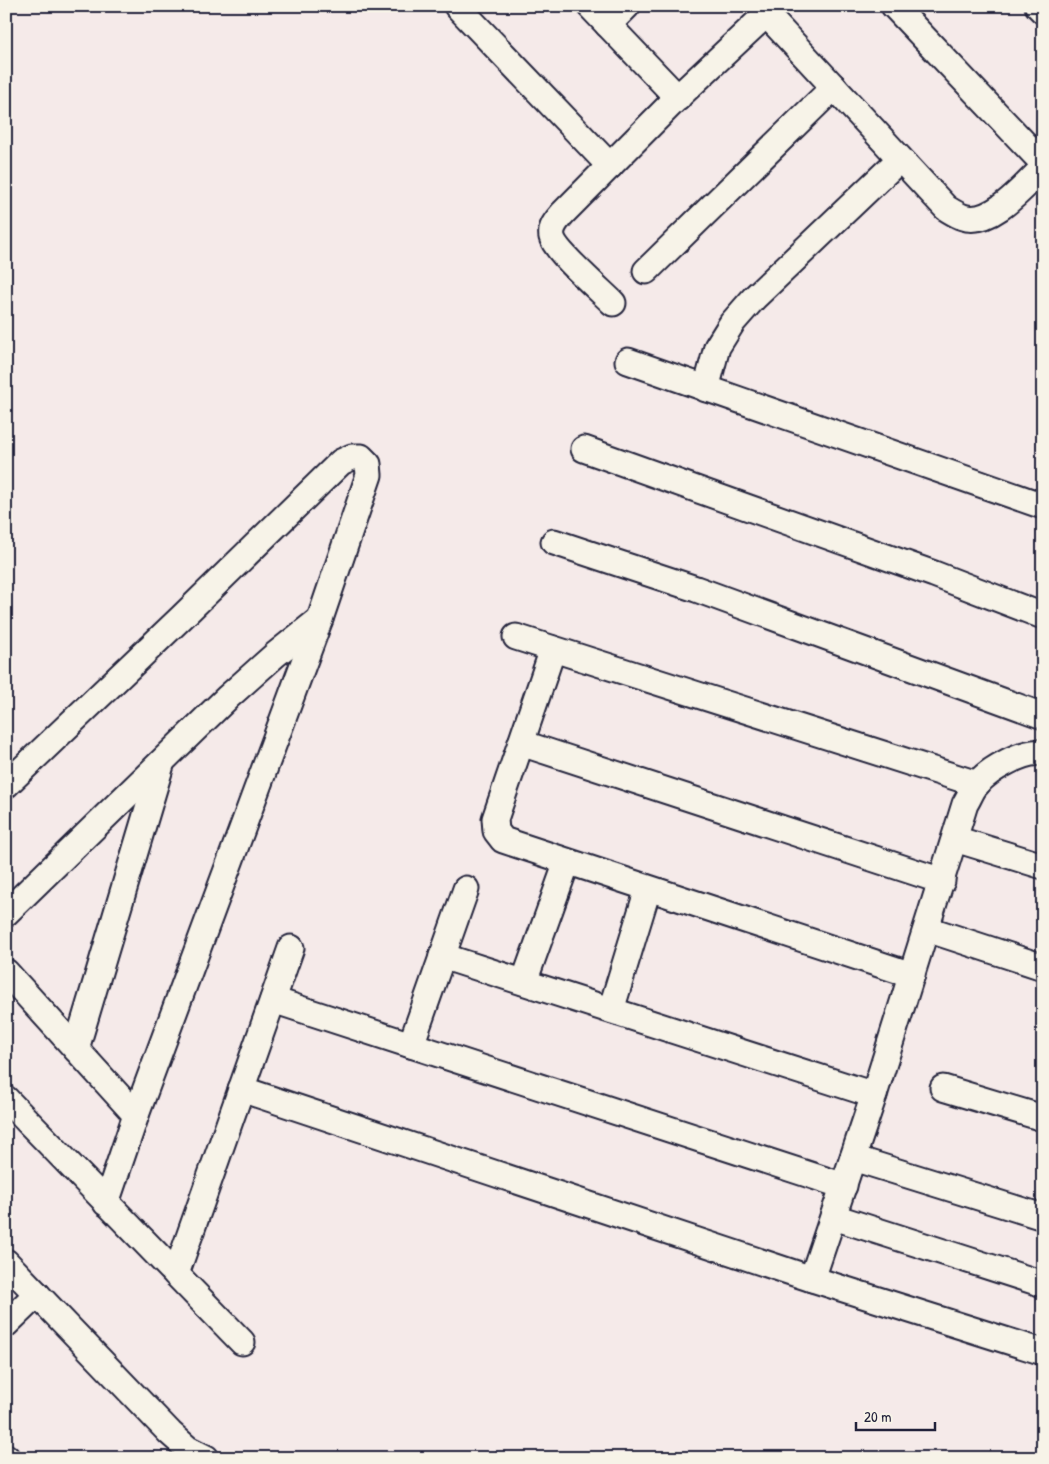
<svg xmlns="http://www.w3.org/2000/svg" width="1049" height="1464" font-family="'Patrick Hand',sans-serif">
	<rect width="100%" height="100%" fill="#f5eae9"/>
	<filter id="ink" filterUnits="userSpaceOnUse"><feTurbulence type="fractalNoise" baseFrequency=".02" numOctaves="2"/><feDisplacementMap in="SourceGraphic" scale="10" xChannelSelector="R" yChannelSelector="G"/><feConvolveMatrix kernelMatrix="1 2 1 2 8 2 1 2 1" color-interpolation-filters="sRGB"/></filter>
	<g filter="url(#ink)">
		<g fill="none" stroke-linecap="round" stroke-linejoin="round">
			<defs>
				<g id="minor">
					<polyline points="457,6 610,166"/>
					<polyline points="590,6 678,98"/>
					<polyline points="894,6 1043,163"/>
					<polyline points="1038,6 1043,11"/>
					<path d="M766,14L946,208C951,211 957,215 963,217C991,227 1025,185 1043,168"/>
					<polyline points="608,25 627,6"/>
					<polyline points="646,271 834,87"/>
					<path d="M613,303C601,291 555,251 552,237C550,227 557,220 563,213L677,98L775,6"/>
					<polyline points="628,361 1043,506"/>
					<polyline points="706,389 717,347 732,323 754,298 900,159"/>
					<polyline points="584,449 934,574 1043,616"/>
					<polyline points="554,542 696,589 1043,716"/>
					<polyline points="516,637 977,784"/>
					<polyline points="553,649 495,819 496,831 503,840 912,975"/>
					<polyline points="521,743 942,881"/>
					<polyline points="6,785 183,616 341,462 352,457 361,457 368,464 369,475 320,619 136,1115 106,1203"/>
					<polyline points="955,839 1043,866"/>
					<polyline points="6,913 228,697 275,655 320,619"/>
					<polyline points="927,929 1043,967"/>
					<polyline points="442,956 874,1095"/>
					<polyline points="6,972 136,1115"/>
					<polyline points="524,982 567,862"/>
					<polyline points="273,1000 844,1186"/>
					<polyline points="611,1010 648,889"/>
					<polyline points="411,1045 466,889"/>
					<polyline points="76,1049 161,765"/>
					<polyline points="943,1088 1043,1118"/>
					<polyline points="241,1089 812,1279 1043,1352"/>
					<polyline points="6,1099 242,1342"/>
					<polyline points="853,1158 1043,1217"/>
					<polyline points="834,1217 1043,1284"/>
					<polyline points="6,1262 170,1433 188,1449 206,1458"/>
					<polyline points="176,1274 291,948"/>
					<path d="M812,1279L874,1095L965,804C969,798 972,789 977,784C988,770 1025,749 1043,753"/>
					<polyline points="6,1324 37,1294"/>
					<polyline points="6,1457 7,1458"/>
				</g>
			</defs>
			<!-- minor casing -->
			<use href="#minor" stroke="#22223b" stroke-width="29"/>
			<!-- minor -->
			<use href="#minor" stroke="#f7f3e8" stroke-width="25"/>
		</g>
	</g>
	<!-- margin -->
	<rect width="1049" height="1464" fill="none" stroke="#f7f3e8" stroke-width="25"/>
	<rect x="12" y="12" width="1024" height="1439" fill="none" stroke="#22223b" stroke-width="2" filter="url(#ink)"/>
	<!-- scale -->
	<path d="M856 1422v8h79v-8" fill="none" stroke="#22223b" stroke-width="2.5"/>
	<text x="864" y="1422" font-size="15" fill="#22223b" stroke="#f7f3e8" stroke-width="4" paint-order="stroke">20 m</text>
</svg>
